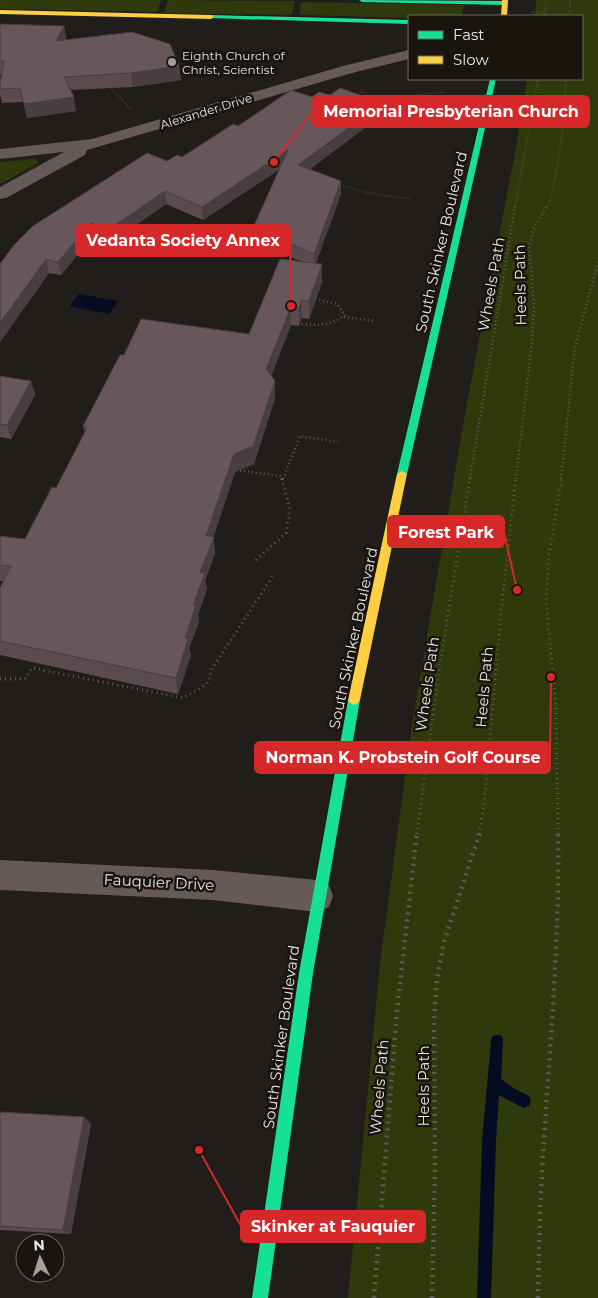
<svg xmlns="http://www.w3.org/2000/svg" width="598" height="1298" font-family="Montserrat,sans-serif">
	<rect width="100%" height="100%" fill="#201d1b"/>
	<!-- green -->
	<g fill="#30390c">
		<polygon points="0,0 161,0 157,12 0,9"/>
		<polygon points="168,0 295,1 292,15 164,13"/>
		<polygon points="536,0 598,0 598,1298 348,1298 380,963 413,718 464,419 517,142 527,79 582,79 582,16 535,16"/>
		<polygon points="301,2 464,5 462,16 409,16 409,18 300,15"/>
		<polygon points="36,159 38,163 0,184 0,162"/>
	</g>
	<!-- water -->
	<polygon fill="#030c22" points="79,294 118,301 109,314 70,306"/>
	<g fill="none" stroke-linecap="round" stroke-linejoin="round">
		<!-- stream -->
		<polygon fill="#030c22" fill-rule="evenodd" points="497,1035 502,1036 503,1041 501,1079 513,1088 529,1096 531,1101 529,1106 524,1108 499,1095 496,1141 491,1298 477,1298 482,1141 491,1041 492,1036"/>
		<!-- path-far3 -->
		<g stroke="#615956" stroke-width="2" stroke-dasharray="0.5 2" stroke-linecap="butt">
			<polyline points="570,0 570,16"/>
			<polyline points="531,12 546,13"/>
			<polyline points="545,16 546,0"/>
			<polyline points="108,85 131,109"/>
			<polyline points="362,89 361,92 371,96"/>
			<polyline points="367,99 372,96 390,98 444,92"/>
			<polyline points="338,185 369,193 411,199"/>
			<polyline points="515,208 538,79"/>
			<path d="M547,208C561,167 563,122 566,79"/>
		</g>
		<!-- path-far2 -->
		<g stroke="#615956" stroke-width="2.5" stroke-dasharray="1 3" stroke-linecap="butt">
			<polyline points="344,317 375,321"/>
			<path d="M302,324C317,326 333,325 345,315L337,304L315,299"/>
			<polyline points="236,470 281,476 282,479"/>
			<polyline points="283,479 300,436 338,442"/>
			<polyline points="470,479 515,206"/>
			<polyline points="516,479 532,341 534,305 529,247 533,230 547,206"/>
			<polyline points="561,479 575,347 598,262"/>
		</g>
		<!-- path-far1 -->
		<g stroke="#615956" stroke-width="3" stroke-dasharray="1 4" stroke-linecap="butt">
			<polyline points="282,480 283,477"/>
			<polyline points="256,560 286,533 290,509 281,477"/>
			<polyline points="0,679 25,679 32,668 183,698 207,684 212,669 274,574"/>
			<polyline points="417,834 439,670 470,477"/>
			<polyline points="479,834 484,805 501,613 516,477"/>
			<polyline points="558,834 556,707 546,601 549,555 562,477"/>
		</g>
		<!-- path -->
		<g stroke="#615956" stroke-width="4.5" stroke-dasharray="2 5" stroke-linecap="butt">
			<polyline points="374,1298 397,1011 417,832"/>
			<polyline points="432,1298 435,1166 434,1019 437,979 444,942 480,832"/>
			<path d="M538,1298C539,1263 539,1227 541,1192C547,1072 560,953 558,832"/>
		</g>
		<!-- street -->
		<g fill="#655a57" fill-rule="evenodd">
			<polygon points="409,50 409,59 352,73 87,150 85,155 6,198 0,199 0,187 64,152 0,159 0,149 92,139 343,66"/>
			<polygon points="0,860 213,870 317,880 329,885 333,896 329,907 317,912 213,900 0,890"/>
		</g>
		<!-- fast -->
		<g fill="#16e098" fill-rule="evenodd">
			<polygon points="359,0 505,1 508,3 505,5 362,2"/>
			<polygon points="211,15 409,20 409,24 209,18 208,17"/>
			<polygon points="490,79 496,79 407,474 402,477 397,474"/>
			<polygon points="354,695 358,697 360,700 313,973 268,1298 252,1298 299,973 348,700 350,697"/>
		</g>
		<!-- slow -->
		<g fill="#ffcf43" fill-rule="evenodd">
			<polygon points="502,0 508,0 507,16 501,16"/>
			<polygon points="0,10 211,15 214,17 211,19 0,14"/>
			<polygon points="402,471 407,474 360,700 358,703 354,705 350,703 348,700 397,474"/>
		</g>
	</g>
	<!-- wall -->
	<g fill="#594b4e">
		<polygon points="0,24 64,26 66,40 179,66 181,80 133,87 71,90 76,111 27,118 23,102 2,103 0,94 0,83 1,75 0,75"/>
		<polygon points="330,95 375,100 374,121 310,169 341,181 341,194 316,263 322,282 309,319 302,318 299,326 291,325 271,376 275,381 275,398 254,464 235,472 213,537 215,554 205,580 207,589 198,615 199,622 189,648 191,655 178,694 0,655 0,588 3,581 0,581 0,536 25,539 56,488 85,432 83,426 124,355 249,334 300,261 253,242 253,228 279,169 203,220 166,204 110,243 93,236 61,275 49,273 0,342 0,264 167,161 182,157 238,126 312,97"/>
		<polygon points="0,376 31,381 35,395 11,439 0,437"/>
		<polygon points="0,1112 84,1117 91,1124 71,1234 0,1230"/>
	</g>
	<!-- shaded-wall -->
	<g fill="#483d40">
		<polygon points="64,26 66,39 59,54 56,41"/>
		<polygon points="179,66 181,80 133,87 131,73"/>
		<polygon points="74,97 76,111 27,118 24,104"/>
		<polygon points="375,100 374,121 298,178 298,165 367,106"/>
		<polygon points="288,150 288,164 203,220 202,207"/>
		<polygon points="341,181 341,194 314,268 314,254"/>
		<polygon points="165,191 166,204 110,243 108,230"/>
		<polygon points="91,223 93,236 61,275 58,262"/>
		<polygon points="46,259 49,273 0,342 0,323"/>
		<polygon points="322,264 322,282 309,319 309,301"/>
		<polygon points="302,300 302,318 299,326 299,308"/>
		<polygon points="291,307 291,325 267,387 266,369"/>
		<polygon points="31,381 35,395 11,439 7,425"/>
		<polygon points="275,381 275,398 254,464 235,472 212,542 214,537 215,554 205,580 207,589 198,615 199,622 189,648 191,655 178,694 176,678 193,605 200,572 206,536 234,454"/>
		<polygon points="84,1117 91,1124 71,1234 63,1230"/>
	</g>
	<!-- building -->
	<g fill="#67575b" stroke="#483d40">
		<polygon points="0,24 64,26 56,41 132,32 170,44 179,66 131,73 64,77 74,97 24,104 20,88 0,89 0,83 4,61 0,61"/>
		<polygon points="340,88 375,100 367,106 375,108 298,165 341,181 314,254 253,228 288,150 202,207 165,191 108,230 91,223 58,262 46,259 0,323 0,264 14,245 33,226 147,153 167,161 177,155 182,157 233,124 238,126 291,90 312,97 319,92 330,95"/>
		<polygon points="280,259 322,264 309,301 302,300 299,308 291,307 266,369 275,381 253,446 234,454 206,536 214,537 200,572 205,573 193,605 196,605 185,638 188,639 176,678 0,641 0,588 11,566 0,565 0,536 25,539 52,487 56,488 87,428 83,426 120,355 124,355 141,319 249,334"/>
		<polygon points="0,376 31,381 7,425 0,424"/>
		<polygon points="0,1112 84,1117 63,1230 0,1226"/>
	</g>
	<!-- markers -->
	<circle fill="#a39f9c" stroke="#1a140f" stroke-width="2" cx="172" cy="62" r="5"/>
	<g text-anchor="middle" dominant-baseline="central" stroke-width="5" stroke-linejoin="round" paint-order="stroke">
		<!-- far-poi labels -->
		<g font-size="12" fill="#e9e5e1" stroke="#1a140f" text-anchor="start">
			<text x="182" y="55">Eighth Church of<tspan x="182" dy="14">Christ, Scientist</tspan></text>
		</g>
		<!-- far-street labels -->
		<g font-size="12" fill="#e9e5e1" stroke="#1a140f">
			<text transform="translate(206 111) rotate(-17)">Alexander Drive</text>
		</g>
		<!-- street labels -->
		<g font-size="15" fill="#e9e5e1" stroke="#1a140f">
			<text transform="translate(441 242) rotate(-77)">South Skinker Boulevard</text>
			<text transform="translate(491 284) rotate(-80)">Wheels Path</text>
			<text transform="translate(520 285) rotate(-91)">Heels Path</text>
			<text transform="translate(353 638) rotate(-78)">South Skinker Boulevard</text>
			<text transform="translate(427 684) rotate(-82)">Wheels Path</text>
			<text transform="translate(484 687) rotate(-85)">Heels Path</text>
			<text transform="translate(159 882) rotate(3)">Fauquier Drive</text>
			<text transform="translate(281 1037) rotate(-82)">South Skinker Boulevard</text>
			<text transform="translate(423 1086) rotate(-90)">Heels Path</text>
			<text transform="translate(379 1087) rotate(-85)">Wheels Path</text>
		</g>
	</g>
	<!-- callouts -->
	<path fill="none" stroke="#d62828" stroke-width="2" d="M274 162L313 111M291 306L290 240M517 590L504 532M551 677L550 757M199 1150L241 1226"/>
	<g fill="#d62828" stroke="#1a140f" stroke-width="2">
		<circle cx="274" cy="162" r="5"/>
		<circle cx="291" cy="306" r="5"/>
		<circle cx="517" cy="590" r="5"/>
		<circle cx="551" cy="677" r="5"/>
		<circle cx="199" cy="1150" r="5"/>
	</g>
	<g fill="#d62828" stroke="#d62828" stroke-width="2">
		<rect x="313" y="96" width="276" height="31" rx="5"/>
		<rect x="76" y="225" width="214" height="31" rx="5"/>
		<rect x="388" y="516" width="116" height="31" rx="5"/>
		<rect x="255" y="742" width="295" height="31" rx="5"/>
		<rect x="241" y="1211" width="184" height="31" rx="5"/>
	</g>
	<g font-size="16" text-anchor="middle" font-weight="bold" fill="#fff">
		<text x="451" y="117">Memorial Presbyterian Church</text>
		<text x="183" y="246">Vedanta Society Annex</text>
		<text x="446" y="538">Forest Park</text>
		<text x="403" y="763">Norman K. Probstein Golf Course</text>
		<text x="333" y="1232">Skinker at Fauquier</text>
	</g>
	<!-- legend -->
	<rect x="408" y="15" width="175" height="65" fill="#1a140f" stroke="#6d6863"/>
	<rect x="418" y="31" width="25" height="8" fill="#16e098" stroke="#6d6863"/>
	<text x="453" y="40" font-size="15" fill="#e9e5e1">Fast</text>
	<rect x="418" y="56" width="25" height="8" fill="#ffcf43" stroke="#6d6863"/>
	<text x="453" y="65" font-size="15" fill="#e9e5e1">Slow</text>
	<!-- north arrow -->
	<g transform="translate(40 1258) rotate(356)"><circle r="24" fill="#1a140f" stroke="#6d6863"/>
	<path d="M0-4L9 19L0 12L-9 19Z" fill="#a39f9c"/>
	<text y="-8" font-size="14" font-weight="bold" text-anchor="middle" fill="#e9e5e1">N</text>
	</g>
</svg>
